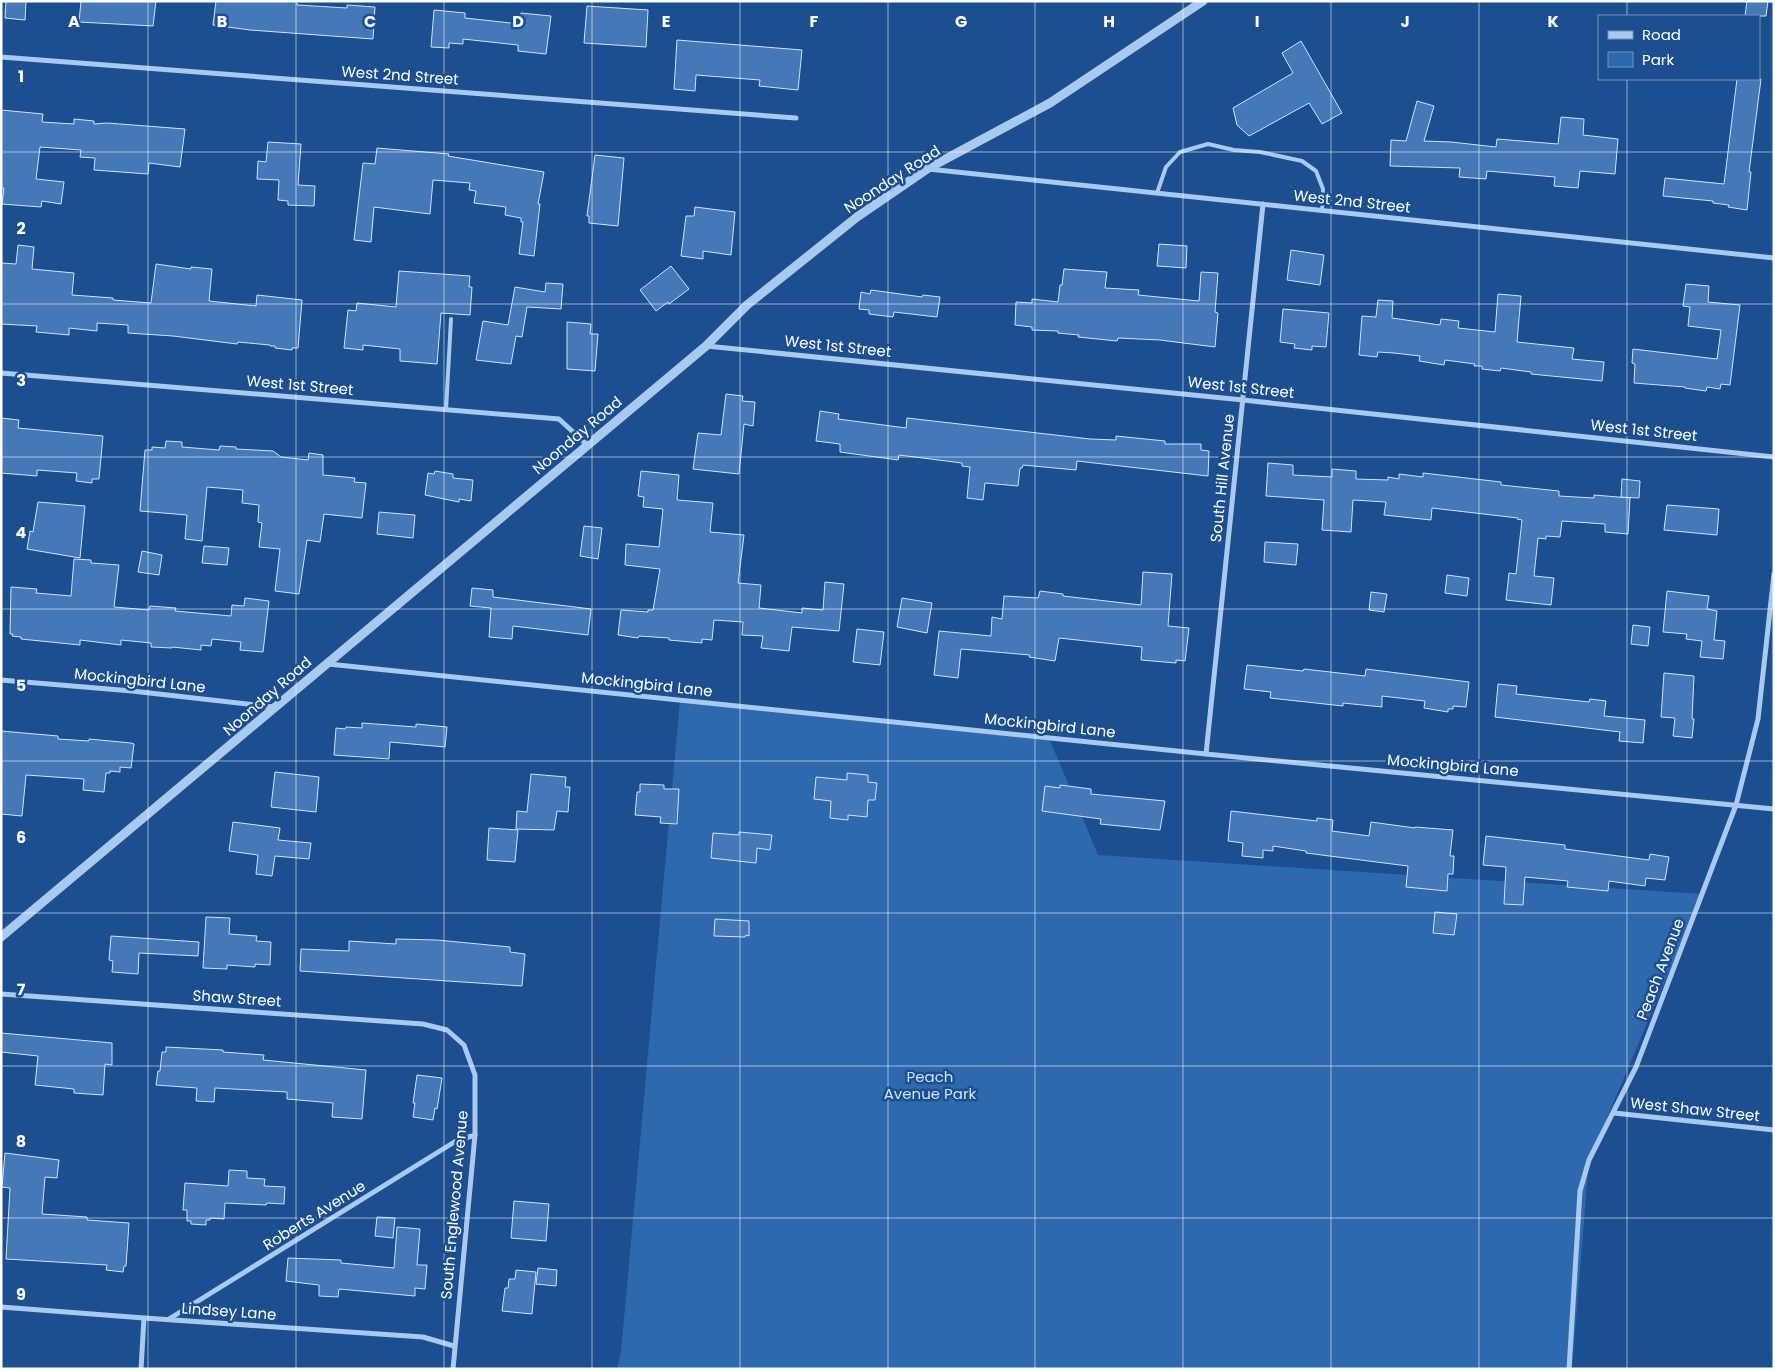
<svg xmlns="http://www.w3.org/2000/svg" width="1775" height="1370" font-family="Poppins,sans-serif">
	<rect width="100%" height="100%" fill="#1b4f8f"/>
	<!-- green -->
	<polygon fill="#2e69ad" points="680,700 1049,738 1098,855 1702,894 1589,1160 1572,1369 617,1369 621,1352"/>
	<!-- building -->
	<g fill="#4478b7" stroke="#cfe3fa">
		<polygon points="6,1 26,1 25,20 5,18"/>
		<polygon points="81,1 156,1 153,26 79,22"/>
		<polygon points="216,1 297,1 297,5 347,8 347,5 375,7 373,39 250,30 213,25"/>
		<polygon points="1747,1 1768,1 1766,16 1745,16"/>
		<polygon points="587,6 648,10 646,47 584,43"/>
		<polygon points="434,10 465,13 465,18 520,24 521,13 551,16 546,54 518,51 518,45 463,39 463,44 449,43 449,48 431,47"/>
		<polygon points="677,40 802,50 798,90 759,86 760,80 696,75 695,91 674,89"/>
		<polygon points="1301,41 1342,113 1322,124 1309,103 1249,136 1237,125 1233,108 1293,73 1282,53"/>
		<polygon points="1737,79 1761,79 1749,172 1751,172 1747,210 1728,207 1729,205 1713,203 1713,201 1663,196 1665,178 1724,184"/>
		<polygon points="1417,101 1434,106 1424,141 1451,142 1496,147 1497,139 1558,144 1561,117 1584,119 1583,135 1618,139 1615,174 1580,171 1578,188 1554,186 1555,177 1487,171 1486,179 1459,177 1460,168 1390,166 1391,140 1406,141"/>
		<polygon points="1,110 43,114 42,122 74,124 74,119 94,121 94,124 107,123 185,129 180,167 149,163 148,174 94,170 95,158 80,157 81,150 40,147 36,179 64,182 61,204 42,201 41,207 2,204 4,188 1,188"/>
		<polygon points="268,142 301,144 298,185 315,186 314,206 288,205 288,201 278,200 279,180 257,179 258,161 266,162"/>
		<polygon points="377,148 449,154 448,156 544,172 538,204 540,204 534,256 519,254 523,222 521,222 521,218 505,215 506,207 474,203 476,191 469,190 470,183 433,180 430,214 374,207 371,242 354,240 363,163 375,164"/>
		<polygon points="595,155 624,158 618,226 589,223 589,216 587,216"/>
		<polygon points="695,207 735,212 731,255 703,251 703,259 681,256 686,216 694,216"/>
		<polygon points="1159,244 1187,246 1186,268 1157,266"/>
		<polygon points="18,245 34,247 32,269 74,273 72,295 113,298 113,300 151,303 156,264 191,269 191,267 212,269 209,301 256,306 257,295 302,300 298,348 292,348 292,350 275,348 275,346 270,346 270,345 238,342 237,344 173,336 128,333 128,325 97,323 97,331 69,328 69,335 36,332 37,326 1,324 1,263 16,264"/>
		<polygon points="1291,250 1324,255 1320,285 1287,280"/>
		<polygon points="671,266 689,289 669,304 668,302 656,311 640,290"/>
		<polygon points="1064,269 1107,272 1105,288 1139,290 1138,295 1199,301 1201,272 1218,273 1215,312 1218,313 1215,347 1160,340 1118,338 1117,341 1078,337 1079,335 1058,333 1058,331 1032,330 1032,327 1015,325 1016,302 1032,303 1032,299 1058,302 1060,285 1062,285"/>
		<polygon points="399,271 470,276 469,287 472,287 470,315 441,313 437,364 400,361 400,349 363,345 363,350 344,348 348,310 356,311 357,303 396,307"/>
		<polygon points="546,283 563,284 561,309 527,307 522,337 516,336 511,364 476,360 483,321 508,325 515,287 545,292"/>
		<polygon points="1686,284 1709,286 1708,302 1740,305 1730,385 1721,384 1720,389 1707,387 1706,391 1685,388 1685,387 1634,383 1635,364 1632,363 1633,349 1717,359 1721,330 1688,326 1690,307 1683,306"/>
		<polygon points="871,290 922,297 923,295 940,297 937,317 894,312 893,317 869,314 869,310 859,309 861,292 870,294"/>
		<polygon points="1498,294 1521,296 1517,342 1574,348 1572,359 1604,362 1602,381 1531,374 1531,372 1501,368 1500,371 1482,369 1482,366 1474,366 1475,364 1445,360 1444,365 1419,361 1420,356 1394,353 1378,352 1377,357 1359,355 1362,316 1376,317 1378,300 1393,301 1392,318 1440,325 1441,319 1459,321 1458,328 1495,332"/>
		<polygon points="1283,309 1329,313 1326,347 1312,346 1312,350 1294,348 1295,344 1280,342"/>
		<polygon points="567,322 591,324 590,334 598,334 595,371 567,369"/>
		<polygon points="726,394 743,396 742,401 755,402 753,426 744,424 739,474 693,469 698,433 721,435"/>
		<polygon points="820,411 839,414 838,419 906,428 907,418 1090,439 1116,440 1116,436 1165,441 1165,444 1201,444 1201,450 1209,451 1208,476 1077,461 1076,470 1023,465 1022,468 1020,468 1018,486 985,483 983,500 967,498 970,467 962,466 962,463 899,455 898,460 840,452 840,444 816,441"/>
		<polygon points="1,418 19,420 18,428 103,436 99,479 92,479 92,483 76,481 77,473 37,470 37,476 1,473"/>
		<polygon points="166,441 182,442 182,447 219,450 220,446 236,447 236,449 273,451 281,457 308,460 309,453 323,455 323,475 355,478 354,482 366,483 362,518 324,514 320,542 307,540 299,594 275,591 280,549 259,547 262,523 258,522 259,505 242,503 243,490 207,487 202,541 185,539 187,515 140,511 145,450 152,450 152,447 165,448"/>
		<polygon points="1268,463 1293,465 1293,475 1332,477 1332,469 1356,471 1356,479 1388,480 1388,477 1399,479 1399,474 1423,477 1423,473 1501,482 1501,485 1559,491 1559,496 1594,498 1594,495 1630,498 1628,534 1605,532 1605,524 1562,521 1560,537 1546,536 1546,539 1538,538 1534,576 1554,578 1551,605 1506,600 1509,573 1516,574 1522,520 1517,519 1518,518 1432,508 1431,520 1384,515 1386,502 1353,500 1351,532 1322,530 1324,500 1266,496"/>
		<polygon points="435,471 453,474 453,478 473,480 471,501 459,499 459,502 425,495 428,473 434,474"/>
		<polygon points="641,471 679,475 677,500 713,503 710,532 744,535 738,583 761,585 759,608 802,613 802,608 823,610 825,582 844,584 839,631 792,627 789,651 761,648 763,636 742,635 743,622 714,620 712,640 702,639 702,643 669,640 669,638 639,636 638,638 618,635 621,610 648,612 648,610 653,610 660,569 625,565 626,544 659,547 663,509 643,507 644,497 638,496"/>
		<polygon points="1622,479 1640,481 1639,498 1621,497"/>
		<polygon points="38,502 85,506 80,558 27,549 30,531 33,532"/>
		<polygon points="1667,505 1719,509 1717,535 1664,530"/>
		<polygon points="379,512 415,515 413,538 377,534"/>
		<polygon points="584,526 602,528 598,559 580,556"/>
		<polygon points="1265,542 1298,544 1296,565 1264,562"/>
		<polygon points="204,546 229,548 227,565 202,563"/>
		<polygon points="142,551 162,555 159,575 138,572"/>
		<polygon points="74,559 91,560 91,563 119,565 114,607 149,610 150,606 176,608 175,611 231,616 232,605 244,606 245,598 269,601 263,652 240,650 241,642 212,639 211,646 201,645 201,650 172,647 172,648 151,647 151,643 121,640 121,645 80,640 80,645 21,639 21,637 12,636 13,634 10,634 11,587 37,589 36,593 71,596"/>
		<polygon points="1143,572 1172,574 1168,626 1189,628 1185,661 1176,660 1176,663 1141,660 1142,647 1059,638 1055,661 1029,657 1030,655 961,649 958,678 934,675 939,631 991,636 992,617 1002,619 1004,596 1038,598 1040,591 1063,594 1063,596 1141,605"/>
		<polygon points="1447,575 1469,578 1467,596 1445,593"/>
		<polygon points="472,588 493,590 493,597 591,609 588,635 513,626 512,639 489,637 491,608 470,606"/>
		<polygon points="1667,591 1709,596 1707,609 1717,611 1714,640 1725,641 1723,659 1700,657 1702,641 1686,639 1687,634 1663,632"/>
		<polygon points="1371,592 1387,594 1384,612 1369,610"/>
		<polygon points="902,598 932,603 927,633 897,627"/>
		<polygon points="1633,625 1650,627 1648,646 1631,644"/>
		<polygon points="857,629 884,632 880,665 853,662"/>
		<polygon points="1247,665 1303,671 1304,669 1365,676 1366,669 1469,682 1466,707 1453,706 1453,709 1448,709 1448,712 1424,708 1425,701 1382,696 1382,707 1343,703 1343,706 1270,698 1271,692 1244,689"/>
		<polygon points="1664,673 1694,676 1692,719 1694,719 1692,738 1673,736 1675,718 1661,717"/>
		<polygon points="1498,684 1517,686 1516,694 1589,702 1590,699 1606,701 1604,716 1645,720 1643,743 1619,741 1620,732 1495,717"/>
		<polygon points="362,723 416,727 416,724 447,727 445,747 390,742 389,759 334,755 336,728 345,729 346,727 362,728"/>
		<polygon points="1,731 58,736 58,739 89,741 89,739 131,743 134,744 131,768 120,767 120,772 110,771 110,773 106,773 104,792 83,790 84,779 26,775 22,816 1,814"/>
		<polygon points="275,772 319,777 316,812 271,807"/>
		<polygon points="847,773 868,775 868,782 877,783 875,800 868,800 867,817 848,815 848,820 830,818 831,801 814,799 816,777 847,780"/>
		<polygon points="531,774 566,777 565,787 570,787 568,812 557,811 554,830 516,829 517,811 527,812"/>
		<polygon points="640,784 664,785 664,789 679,789 677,824 660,823 661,817 635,815 637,792 640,792"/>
		<polygon points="1060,785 1091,789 1091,794 1165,801 1160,830 1100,824 1101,819 1042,811 1045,786 1060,788"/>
		<polygon points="1231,811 1317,821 1317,818 1333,820 1332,831 1369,836 1371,822 1415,828 1415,827 1453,830 1450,856 1454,856 1453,874 1448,874 1447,891 1406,887 1408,866 1306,853 1306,851 1273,846 1273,851 1263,850 1263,858 1242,856 1243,843 1228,841"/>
		<polygon points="233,822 280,828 278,840 311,843 309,859 275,856 272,876 256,874 258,855 229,851"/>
		<polygon points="489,828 518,830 515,862 487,860"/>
		<polygon points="739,832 772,835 770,850 757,848 756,863 711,858 713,833 739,835"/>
		<polygon points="1486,836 1565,845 1565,849 1649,860 1650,854 1669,857 1665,880 1646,878 1645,886 1609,881 1608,891 1567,887 1568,881 1525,877 1523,905 1504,904 1506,867 1483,865"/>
		<polygon points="1435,912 1457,914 1454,935 1433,933"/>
		<polygon points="206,917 230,918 229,934 257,936 256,941 271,942 270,965 255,964 255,967 227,965 227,969 203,968"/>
		<polygon points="715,919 749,921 749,936 746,935 745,937 714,936"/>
		<polygon points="111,936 199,942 198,956 139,953 138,974 112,972 113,961 109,960"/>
		<polygon points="396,939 437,940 510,947 510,952 525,954 522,986 300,971 301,949 349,951 349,941 396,944"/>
		<polygon points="1,1033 112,1043 112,1065 105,1064 103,1095 74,1093 74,1089 35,1085 38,1056 1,1052"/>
		<polygon points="166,1047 223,1050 223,1052 264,1055 263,1060 366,1070 362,1119 332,1117 333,1103 287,1099 287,1092 215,1088 214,1102 196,1101 197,1088 156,1085 158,1071 160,1071 162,1052 166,1052"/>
		<polygon points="417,1075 442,1078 437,1109 435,1108 433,1120 413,1117 415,1103 413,1103"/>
		<polygon points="5,1153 59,1160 57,1178 45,1177 42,1214 87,1217 87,1220 129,1223 126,1266 124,1266 123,1272 106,1270 107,1265 6,1259 10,1188 2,1187"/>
		<polygon points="229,1170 247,1171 247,1178 265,1179 264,1186 285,1187 284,1204 267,1203 266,1205 225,1203 224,1219 210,1218 210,1220 206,1220 206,1225 191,1224 191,1221 187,1221 187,1210 183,1210 185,1183 228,1186"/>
		<polygon points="514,1201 549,1204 546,1241 511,1238"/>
		<polygon points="377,1217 395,1218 393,1238 375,1236"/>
		<polygon points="397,1227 420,1229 417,1265 427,1265 425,1289 415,1288 415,1296 339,1289 338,1297 319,1296 319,1285 286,1281 288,1258 341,1260 341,1263 394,1268"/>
		<polygon points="538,1268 557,1270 556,1286 536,1284"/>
		<polygon points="516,1270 536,1272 532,1314 502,1311 505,1288 508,1288 509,1279 515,1279"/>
	</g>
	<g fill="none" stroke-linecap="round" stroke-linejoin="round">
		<!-- service -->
		<g stroke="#a9c9ee" stroke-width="4">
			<polyline points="1157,193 1166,167 1180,152 1208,144 1234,150 1260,152 1302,161 1316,171 1323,189 1322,210"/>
			<polyline points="446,410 451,319"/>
		</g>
		<!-- minor -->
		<g stroke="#a9c9ee" stroke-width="5">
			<polyline points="1,57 796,118"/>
			<polyline points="928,169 1774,258"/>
			<polyline points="706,346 1243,400 1774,457"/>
			<polyline points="1,373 559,419 587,445"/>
			<polyline points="328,664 1206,754 1774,809"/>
			<polyline points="1,680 132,691 274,707"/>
			<polyline points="1206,754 1263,204"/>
			<polyline points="1,994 423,1024 447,1030 464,1045 475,1075 475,1135 453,1369"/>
			<polyline points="1614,1113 1774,1130"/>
			<polyline points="1,1307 144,1318 423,1337 454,1346"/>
			<polyline points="169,1319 456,1141 475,1135"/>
			<polyline points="141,1369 144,1318"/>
			<polyline points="1569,1369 1580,1191 1589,1160 1636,1067 1736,805 1758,719 1774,574"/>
		</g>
		<!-- tertiary -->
		<polyline stroke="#a9c9ee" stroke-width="9" points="1,937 706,346 747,305 857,217 927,169 1050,103 1203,1"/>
	</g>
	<!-- grid -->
	<path fill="none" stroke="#fff" stroke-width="1" stroke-opacity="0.55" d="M148,1V1369M296,1V1369M444,1V1369M592,1V1369M740,1V1369M888,1V1369M1035,1V1369M1183,1V1369M1331,1V1369M1479,1V1369M1627,1V16M1627,79V1369M1,152H1774M1,304H1774M1,457H1774M1,609H1774M1,761H1774M1,913H1774M1,1066H1774M1,1218H1774"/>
	<g text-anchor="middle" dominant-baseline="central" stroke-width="5" stroke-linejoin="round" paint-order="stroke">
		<!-- street labels -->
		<g font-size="15" fill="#fff" stroke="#1b4f8f">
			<text transform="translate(400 75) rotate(4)">West 2nd Street</text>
			<text transform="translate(892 179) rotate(-33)">Noonday Road</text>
			<text transform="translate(1352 201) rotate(6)">West 2nd Street</text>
			<text transform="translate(838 346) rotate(6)">West 1st Street</text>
			<text transform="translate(300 385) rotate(5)">West 1st Street</text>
			<text transform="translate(1241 387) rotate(6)">West 1st Street</text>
			<text transform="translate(1644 430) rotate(6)">West 1st Street</text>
			<text transform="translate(577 435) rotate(-40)">Noonday Road</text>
			<text transform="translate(1222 478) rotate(-84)">South Hill Avenue</text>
			<text transform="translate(140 680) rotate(6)">Mockingbird Lane</text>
			<text transform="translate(647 684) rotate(6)">Mockingbird Lane</text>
			<text transform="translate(267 696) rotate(-41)">Noonday Road</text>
			<text transform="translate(1050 725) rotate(6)">Mockingbird Lane</text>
			<text transform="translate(1453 765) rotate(5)">Mockingbird Lane</text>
			<text transform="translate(1660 969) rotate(-69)">Peach Avenue</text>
			<text transform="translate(237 998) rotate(4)">Shaw Street</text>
			<text transform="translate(1695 1109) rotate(6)">West Shaw Street</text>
			<text transform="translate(454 1205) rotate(-85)">South Englewood Avenue</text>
			<text transform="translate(314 1215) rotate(-32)">Roberts Avenue</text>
			<text transform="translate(229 1311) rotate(4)">Lindsey Lane</text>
		</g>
		<!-- park labels -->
		<g font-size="15" fill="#cfe3fa" stroke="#1b4f8f">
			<text x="930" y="1076">Peach<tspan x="930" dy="17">Avenue Park</tspan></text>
		</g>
	</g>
	<g font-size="16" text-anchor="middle" font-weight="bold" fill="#fff" stroke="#1b4f8f" stroke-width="5" stroke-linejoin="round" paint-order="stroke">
		<text x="74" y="27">A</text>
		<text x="222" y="27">B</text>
		<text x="370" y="27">C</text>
		<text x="518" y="27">D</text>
		<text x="666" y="27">E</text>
		<text x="814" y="27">F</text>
		<text x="961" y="27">G</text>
		<text x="1109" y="27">H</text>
		<text x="1257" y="27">I</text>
		<text x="1405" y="27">J</text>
		<text x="1553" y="27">K</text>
		<text x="21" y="82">1</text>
		<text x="21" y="234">2</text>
		<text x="21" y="386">3</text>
		<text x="21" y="538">4</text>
		<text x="21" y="691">5</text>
		<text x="21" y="843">6</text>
		<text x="21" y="995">7</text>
		<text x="21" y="1147">8</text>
		<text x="21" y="1300">9</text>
	</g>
	<!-- border -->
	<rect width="1775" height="1370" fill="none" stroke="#ffffff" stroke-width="5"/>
	<!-- legend -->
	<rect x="1598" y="15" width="162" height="65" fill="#1b4f8f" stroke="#7695bc"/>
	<rect x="1608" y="31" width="25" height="8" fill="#a9c9ee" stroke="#7695bc"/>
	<text x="1642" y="40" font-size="15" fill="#ffffff">Road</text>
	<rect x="1608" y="52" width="25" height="15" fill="#2e69ad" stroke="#7695bc"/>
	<text x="1642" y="65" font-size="15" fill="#ffffff">Park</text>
</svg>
